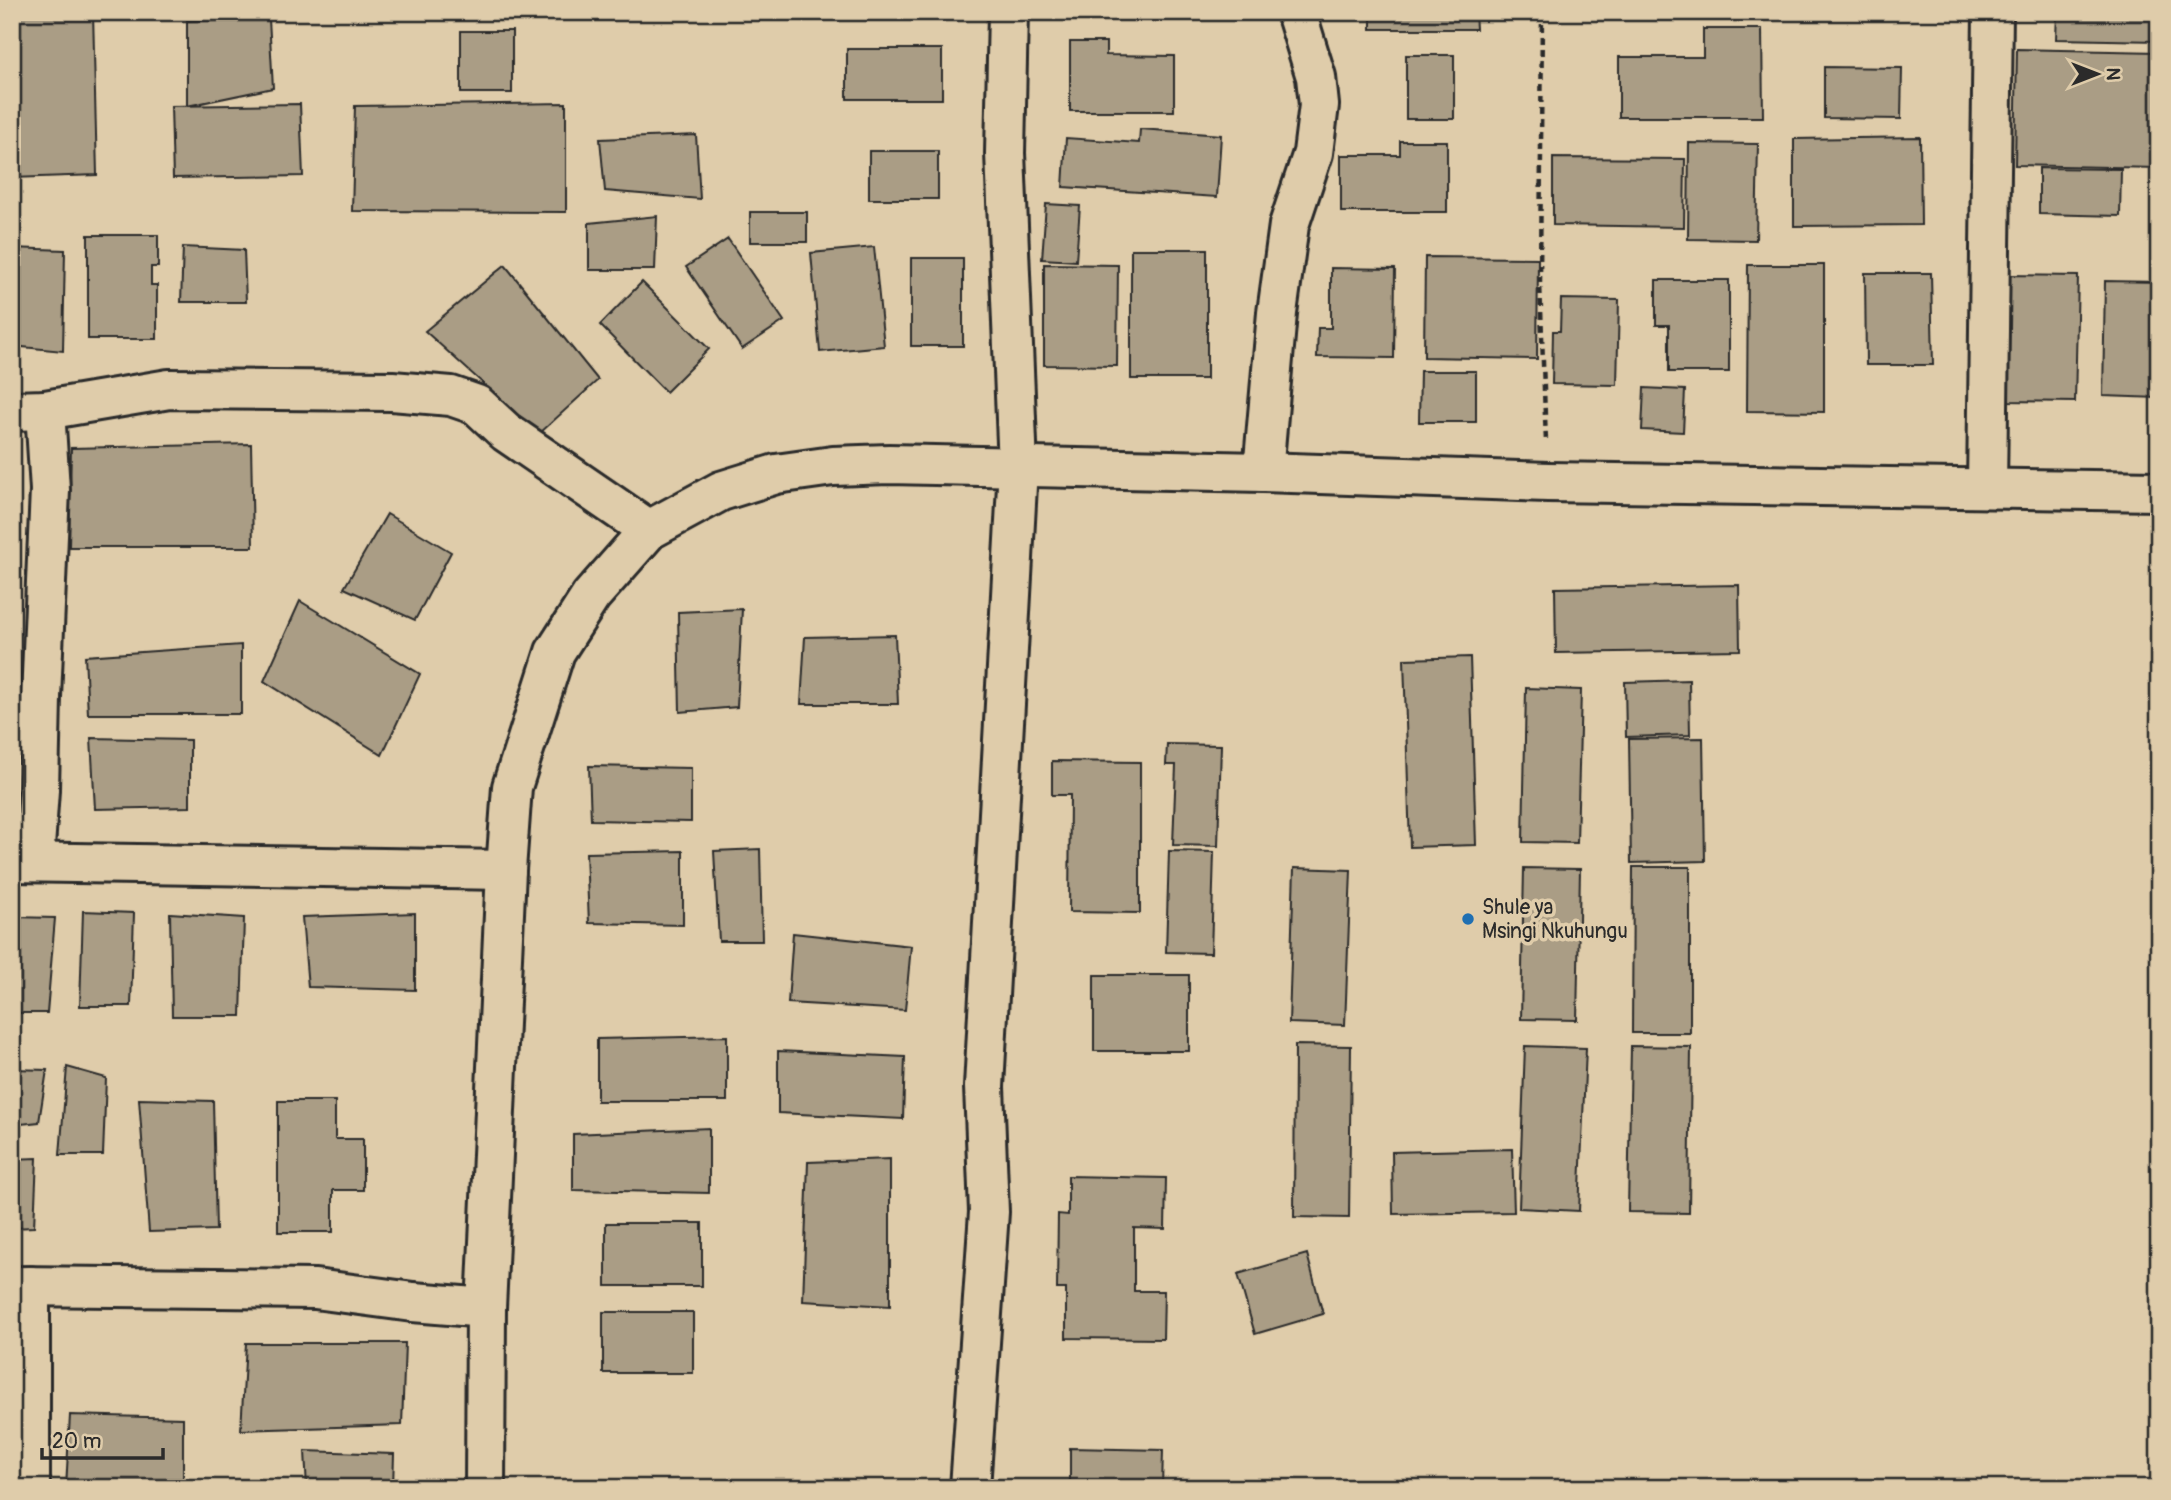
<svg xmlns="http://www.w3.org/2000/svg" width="2171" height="1500" font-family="Pangolin,sans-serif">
	<rect width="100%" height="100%" fill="#dfccaa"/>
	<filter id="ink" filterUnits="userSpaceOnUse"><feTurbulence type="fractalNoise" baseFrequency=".0143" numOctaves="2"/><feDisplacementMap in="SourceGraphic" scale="14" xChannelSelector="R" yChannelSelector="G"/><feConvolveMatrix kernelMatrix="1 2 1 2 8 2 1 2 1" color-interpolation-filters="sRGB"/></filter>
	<g filter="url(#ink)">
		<!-- building -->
		<g fill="#aa9d85" stroke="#2b2b2b" stroke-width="2">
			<polygon points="12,12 93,12 97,175 12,178"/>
			<polygon points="1130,12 1177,12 1176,17"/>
			<polygon points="1371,12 1475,12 1476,29 1371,29"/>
			<polygon points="2057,12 2159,12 2159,41 2056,39"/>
			<polygon points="269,19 273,88 187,106 187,21"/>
			<polygon points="1703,29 1762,29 1763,117 1619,117 1619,57 1703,57"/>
			<rect x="461" y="31" width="51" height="62"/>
			<polygon points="1070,42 1106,42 1106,55 1174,56 1174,111 1070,111"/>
			<rect x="847" y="49" width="95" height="50"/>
			<polygon points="2017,49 2159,52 2159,168 2015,165"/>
			<rect x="1406" y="55" width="48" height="64"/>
			<polygon points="1824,67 1902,68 1901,119 1824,118"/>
			<polygon points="566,103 566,212 352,211 355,106"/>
			<polygon points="300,104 303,176 173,178 171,106"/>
			<polygon points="1140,129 1221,135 1217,197 1063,187 1066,138 1139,143"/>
			<polygon points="696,135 700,199 605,191 600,139"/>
			<polygon points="1920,137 1921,225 1794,226 1794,139"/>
			<polygon points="1400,141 1447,141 1447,212 1341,212 1341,155 1400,155"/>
			<polygon points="1689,143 1758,144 1756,240 1688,239"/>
			<rect x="869" y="151" width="69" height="48"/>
			<polygon points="1553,158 1685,159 1684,227 1553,225"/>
			<polygon points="2039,168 2121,169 2120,216 2039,214"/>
			<polygon points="1046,204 1080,206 1076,261 1042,259"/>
			<rect x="750" y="212" width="57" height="30"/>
			<polygon points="657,216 655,270 589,270 589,223"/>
			<polygon points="88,235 158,235 158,267 151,267 151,285 157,285 157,339 88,339"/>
			<polygon points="728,239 784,321 742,349 686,267"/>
			<polygon points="183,247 244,250 246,302 181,302"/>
			<polygon points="874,247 884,346 820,352 811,253"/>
			<polygon points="12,248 65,250 63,351 12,346"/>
			<rect x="1131" y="249" width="76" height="130"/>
			<polygon points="1425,257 1538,258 1537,359 1424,357"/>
			<rect x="911" y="258" width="52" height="88"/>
			<polygon points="1044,264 1118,265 1117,366 1044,365"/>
			<polygon points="505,265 598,380 539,434 425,331"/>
			<polygon points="1748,265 1824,265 1824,412 1747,411"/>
			<polygon points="1331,268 1395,269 1394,358 1317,357 1318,328 1331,328"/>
			<polygon points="1865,273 1931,273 1933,365 1866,365"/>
			<polygon points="2007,275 2078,276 2075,402 2005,401"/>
			<polygon points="1656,280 1729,280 1729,372 1669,372 1669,325 1656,325"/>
			<polygon points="2105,281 2159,282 2159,398 2103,396"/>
			<polygon points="642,282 709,349 666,392 600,325"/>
			<polygon points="1561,299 1619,300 1617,385 1552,384 1553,331 1560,331"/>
			<polygon points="1420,371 1476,371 1476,422 1419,422"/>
			<polygon points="1644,388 1685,390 1683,432 1642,430"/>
			<polygon points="251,444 253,547 69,547 71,448"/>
			<polygon points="387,514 451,552 415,620 344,588"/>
			<polygon points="1739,585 1740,650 1556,653 1555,588"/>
			<polygon points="300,601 420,674 382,755 264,681"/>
			<polygon points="742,609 737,707 680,712 678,612"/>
			<polygon points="895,635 898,704 801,704 805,637"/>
			<polygon points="241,645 241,714 88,714 85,656"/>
			<polygon points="1470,657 1476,845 1410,847 1404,659"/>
			<polygon points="1689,680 1690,735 1626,737 1625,682"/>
			<polygon points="1526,688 1581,690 1577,843 1523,842"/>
			<polygon points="91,738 190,740 190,807 95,809"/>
			<polygon points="1703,738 1705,861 1631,863 1629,739"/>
			<polygon points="1167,744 1221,745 1218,846 1173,845 1176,765 1166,765"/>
			<polygon points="1052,761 1140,762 1140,913 1069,912 1070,795 1052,795"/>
			<polygon points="589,766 691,768 691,822 591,820"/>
			<polygon points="760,849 762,941 719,941 714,851"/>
			<polygon points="683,851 683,925 589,923 586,853"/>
			<polygon points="1169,851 1214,852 1211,953 1166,952"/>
			<polygon points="1633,867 1690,867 1690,1033 1632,1033"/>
			<polygon points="1294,868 1351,870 1345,1025 1289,1023"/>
			<polygon points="1524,868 1580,869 1577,1020 1521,1019"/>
			<polygon points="83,911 134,913 131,1006 80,1006"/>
			<polygon points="170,913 244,918 241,1016 172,1016"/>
			<polygon points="415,913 415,990 308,987 302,917"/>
			<polygon points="12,917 55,918 47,1013 12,1013"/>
			<polygon points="793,933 911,946 905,1010 788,1003"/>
			<rect x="1094" y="975" width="95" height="76"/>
			<polygon points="727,1036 727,1101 597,1101 597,1039"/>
			<polygon points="1295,1045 1351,1046 1349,1218 1294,1217"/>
			<polygon points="1525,1046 1586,1048 1579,1211 1519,1208"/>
			<polygon points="1631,1046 1691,1047 1689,1213 1628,1212"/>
			<polygon points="778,1051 905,1057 903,1119 778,1113"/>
			<polygon points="67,1067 106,1078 103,1155 60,1155"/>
			<polygon points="12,1069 47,1070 39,1122 12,1125"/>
			<polygon points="139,1099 213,1101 216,1230 149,1232"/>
			<polygon points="278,1101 335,1101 335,1139 363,1139 363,1190 333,1190 333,1232 278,1232"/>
			<polygon points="709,1128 709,1193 573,1190 573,1134"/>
			<polygon points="1512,1149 1514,1212 1393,1214 1392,1152"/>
			<polygon points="37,1158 34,1227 12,1228 12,1159"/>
			<polygon points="890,1159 890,1306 803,1301 808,1162"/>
			<polygon points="1068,1176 1166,1178 1165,1229 1134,1228 1134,1291 1164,1291 1163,1339 1066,1338 1066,1289 1057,1289 1058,1214 1068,1215"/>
			<rect x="606" y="1223" width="96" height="63"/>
			<polygon points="1307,1254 1323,1314 1255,1334 1238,1274"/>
			<rect x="603" y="1312" width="90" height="61"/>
			<polygon points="246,1343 405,1343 402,1425 241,1430"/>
			<polygon points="70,1415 183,1418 183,1488 66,1488"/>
			<polygon points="1070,1448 1163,1450 1162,1488 1070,1488"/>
			<polygon points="305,1451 394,1454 393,1488 307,1488"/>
			<polygon points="642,1484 642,1488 551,1487"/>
		</g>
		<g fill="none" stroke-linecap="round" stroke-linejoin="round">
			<defs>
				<g id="street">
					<polyline points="12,411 45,410 169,389 392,391 451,396 477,405 506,432 649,530"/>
					<polyline points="1263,472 1277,313 1289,225 1313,153 1319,105 1316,77 1296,12"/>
					<polyline points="1987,488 1993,12"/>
					<polyline points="34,861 39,790 41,697 50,490 45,410"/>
					<polyline points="12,862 506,870"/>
					<polyline points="12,1286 315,1289 413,1302 486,1308"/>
					<polyline points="30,1286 30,1488"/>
					<polyline points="485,1488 486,1308 506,870 512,787 555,652 591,596 649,530 721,491 776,474 833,466 889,464 1263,472 1548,482 2159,491"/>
					<polyline points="970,1488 989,1212 984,1087 1018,467 1005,153 1008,12"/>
				</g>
			</defs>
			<!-- street casing -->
			<use href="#street" stroke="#2b2b2b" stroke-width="44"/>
			<!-- path -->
			<polyline stroke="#2b2b2b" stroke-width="4.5" stroke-dasharray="7 5" stroke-linecap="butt" points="1542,12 1540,283 1546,442"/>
			<!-- street -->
			<use href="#street" stroke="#dfccaa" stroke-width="38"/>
		</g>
	</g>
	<!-- markers -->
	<circle fill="#1f6fb2" stroke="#dfccaa" stroke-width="2.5" cx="1468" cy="919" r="7"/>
	<g text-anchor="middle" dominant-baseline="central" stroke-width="7" stroke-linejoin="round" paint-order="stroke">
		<!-- poi labels -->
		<g font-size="21" fill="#2b2b2b" stroke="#dfccaa" text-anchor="start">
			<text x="1482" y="907">Shule ya<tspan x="1482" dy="24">Msingi Nkuhungu</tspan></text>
		</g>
	</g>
	<!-- margin -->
	<rect width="2171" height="1500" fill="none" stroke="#dfccaa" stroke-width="42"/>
	<rect x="21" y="21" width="2129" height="1458" fill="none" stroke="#2b2b2b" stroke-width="2.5" filter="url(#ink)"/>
	<!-- north arrow -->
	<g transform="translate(2097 74) rotate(90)" stroke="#dfccaa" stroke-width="5" paint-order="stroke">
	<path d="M0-5L12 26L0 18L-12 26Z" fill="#2b2b2b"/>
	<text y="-10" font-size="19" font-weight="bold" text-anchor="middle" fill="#2b2b2b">N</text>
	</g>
	<!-- scale -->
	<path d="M42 1448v10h121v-10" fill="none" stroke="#2b2b2b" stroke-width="3.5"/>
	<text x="52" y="1448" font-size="21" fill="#2b2b2b" stroke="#dfccaa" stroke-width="5" paint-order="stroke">20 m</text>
</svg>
